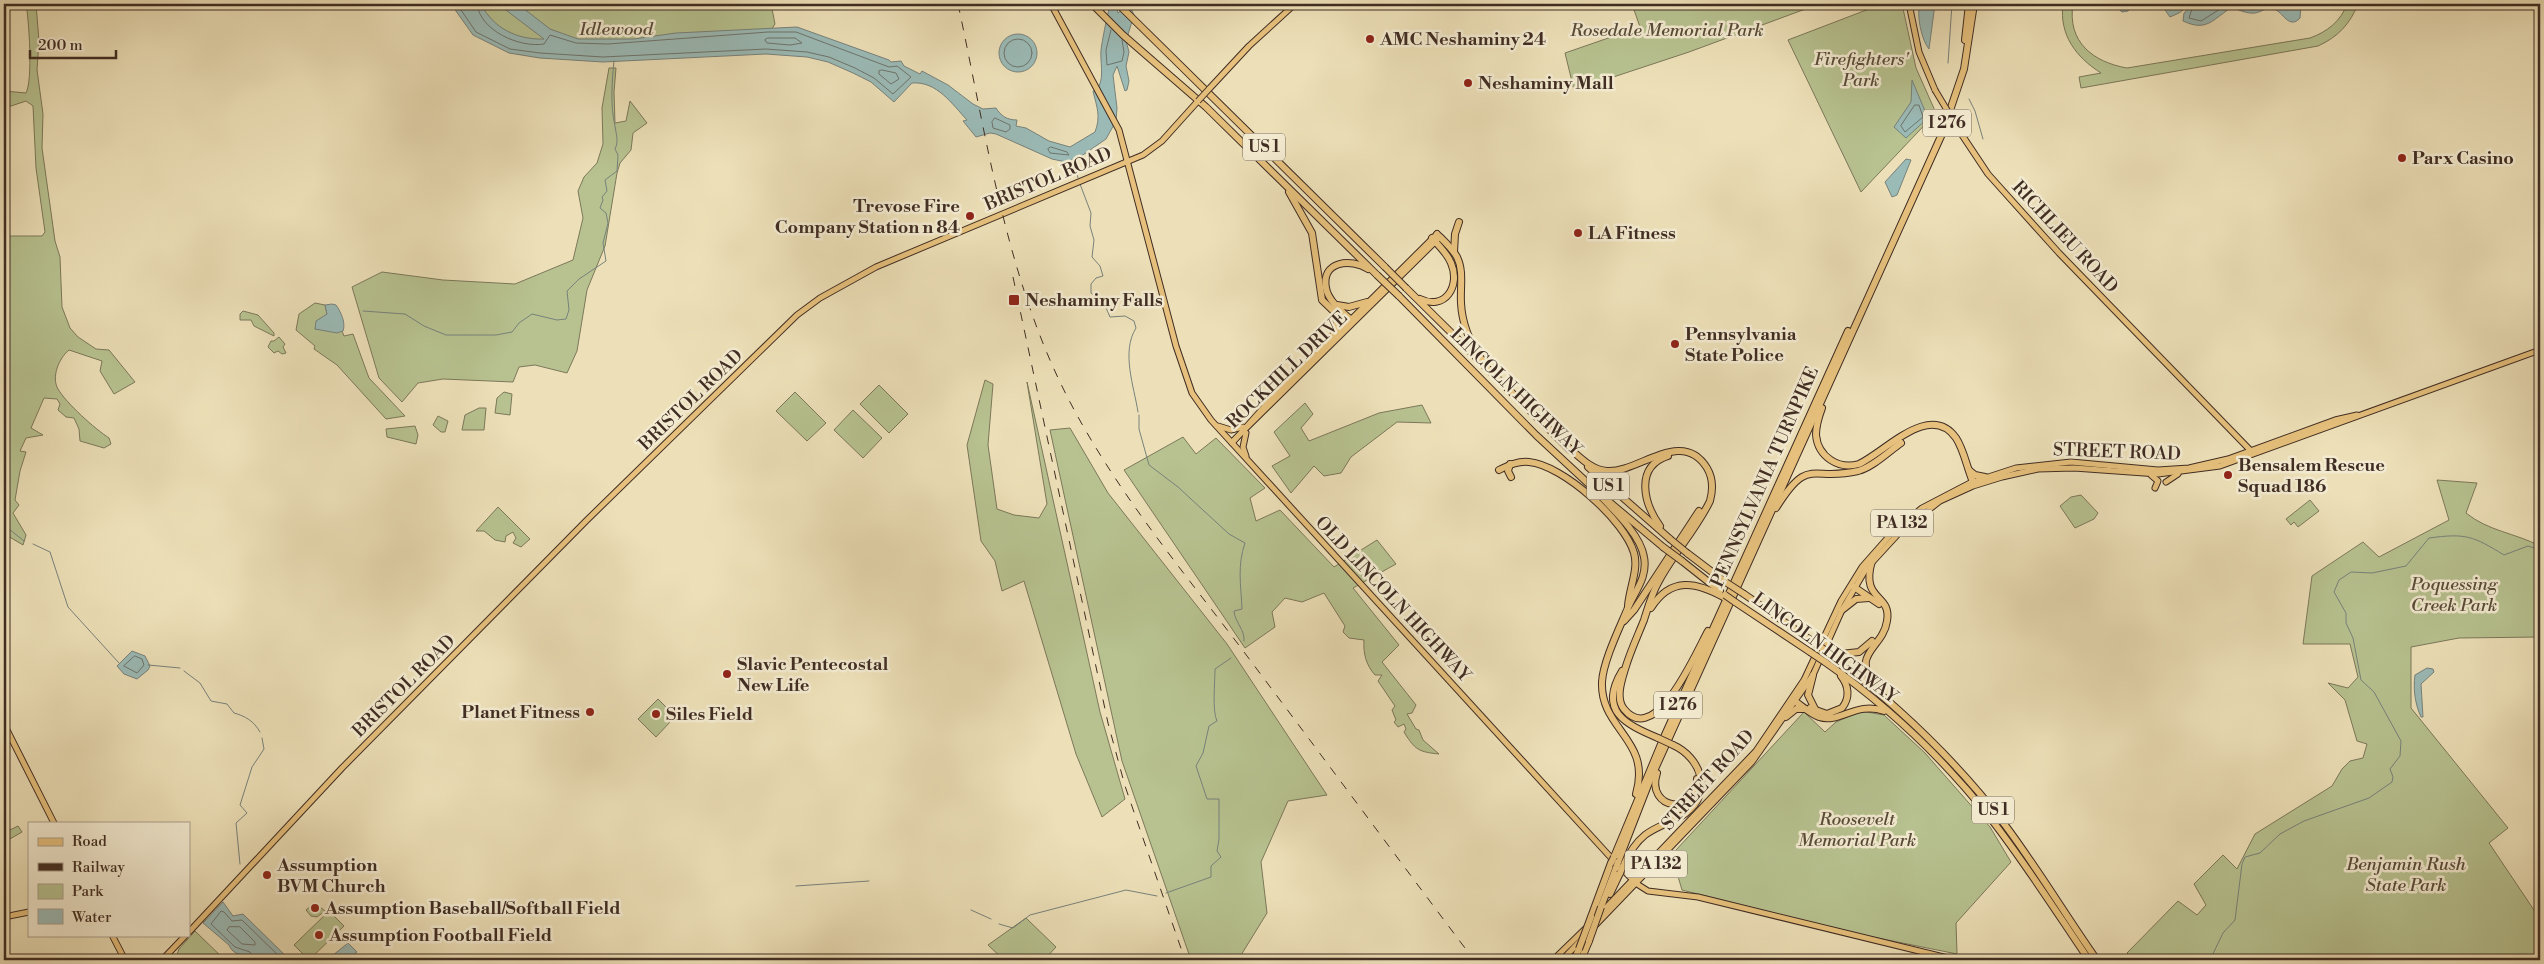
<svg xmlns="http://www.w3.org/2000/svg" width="2544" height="964" font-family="'Libre Bodoni',serif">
	<rect width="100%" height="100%" fill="#ede0b8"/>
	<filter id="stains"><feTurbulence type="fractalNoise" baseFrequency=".004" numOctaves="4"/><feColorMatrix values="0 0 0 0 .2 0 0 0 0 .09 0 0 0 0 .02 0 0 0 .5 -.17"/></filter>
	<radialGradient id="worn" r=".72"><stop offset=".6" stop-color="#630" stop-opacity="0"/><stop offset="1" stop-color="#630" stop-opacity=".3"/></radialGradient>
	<!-- green -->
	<g fill="#b7c290" stroke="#7c785a">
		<path d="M26,4H36L39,41L37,70L43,114L42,148L55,241L60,257L62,307L70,328L78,337L96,349L109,350L135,382L114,394L100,371L102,361L69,350C59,358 51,377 58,389C66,403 95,429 109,438L111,444L104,448L80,441L79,429L74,418L66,417L58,410L60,404L57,399L44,398L31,428L43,435L26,438L20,451L26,452L20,471L15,500L19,505L13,513L26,535L23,545L8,536L4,547V236H42L45,232L36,168L33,106L26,101L11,106L4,104V91L26,93C33,80 29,20 26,4Z"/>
		<polygon points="459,4 771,4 775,24 760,48 512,51"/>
		<polygon points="1632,4 1819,4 1689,52 1574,90 1565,53 1640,27"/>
		<polygon points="1882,4 1902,4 1916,68 1936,113 1861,192 1788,40"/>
		<path d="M2063,4H2073C2067,42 2093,62 2127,68L2310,38C2327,32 2341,21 2347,4H2358C2350,24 2338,37 2318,46L2081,88L2079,77L2101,73C2076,57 2059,35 2063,4Z"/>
		<polygon points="609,68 616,68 614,92 615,123 626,121 630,101 647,123 633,133 631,150 620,163 617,173 605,246 587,290 577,351 567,373 535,365 519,367 513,382 443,379 418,383 402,402 379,378 352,287 382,272 443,280 515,284 573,260 583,218 578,191 584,177 597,163 603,144 602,108"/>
		<polygon points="315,303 325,305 327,314 325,317 320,319 315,329 342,331 344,336 353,334 369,378 405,416 386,419 337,365 314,349 315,346 296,330 299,314"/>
		<polygon points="243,311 258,315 274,333 274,336 254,326 251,320 240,320 240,314"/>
		<polygon points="279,337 285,344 283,347 286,353 282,354 278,351 274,353 268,347 271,341 274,341"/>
		<polygon points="985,380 993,384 988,445 997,509 1014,515 1039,518 1047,504 1027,382 1100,712 1125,799 1102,817 1076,754 1024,581 1002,591 995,561 981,541 967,445"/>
		<polygon points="879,385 908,414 889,433 860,404"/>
		<polygon points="504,392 512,394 510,415 495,413 497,398"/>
		<polygon points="795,392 826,423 807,441 776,411"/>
		<polygon points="1305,403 1313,414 1301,428 1309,441 1379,413 1422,405 1431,423 1397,422 1351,457 1341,473 1324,476 1314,466 1291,493 1272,466 1290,456 1274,432"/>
		<polygon points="479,408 486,408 484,430 462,430 465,415"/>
		<polygon points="853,410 882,438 863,458 834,430"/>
		<polygon points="438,416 448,421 445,432 441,432 433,425"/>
		<polygon points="415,426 418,435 416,444 387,437 386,429"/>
		<polygon points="1070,428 1108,493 1227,644 1327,795 1288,801 1261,862 1267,913 1238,960 1191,960 1122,761 1050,430"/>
		<path d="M1183,437L1196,454L1216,438L1265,488L1250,498L1256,521L1280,510L1334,567L1377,540L1396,564L1353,588L1399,645L1382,662L1416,705L1412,713L1407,714L1416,729L1419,730L1423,740L1439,754C1419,752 1415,750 1404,732L1406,729L1404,724L1398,727L1394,722L1396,720L1392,710L1395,706L1378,681L1382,675H1375C1366,665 1363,653 1364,640L1349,638L1343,632L1345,626L1324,593L1302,602L1285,598L1272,612L1275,627L1245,648L1124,470Z"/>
		<path d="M2437,480L2477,483L2466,513C2488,531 2515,533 2540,546V637L2459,638L2411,647V708L2508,828L2489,843L2540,919V960H2160L2156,958L2134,960L2127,953L2178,901L2197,915L2206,905L2194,884L2223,855L2237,869L2255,834L2332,786L2342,769L2350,761L2363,758L2367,744L2357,741L2345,700L2328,683L2348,688L2358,677L2350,644H2303L2312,576L2363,542L2379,557L2449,520Z"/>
		<polygon points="2081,495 2098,513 2094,519 2075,528 2060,506 2071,497"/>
		<polygon points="2310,500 2319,511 2298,527 2294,522 2291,525 2286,519"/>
		<polygon points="498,507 530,539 521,547 513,543 516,538 513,532 506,536 505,542 495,540 484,531 476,531"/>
		<polygon points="658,699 668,709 671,721 656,737 638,719"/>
		<polygon points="1861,711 1884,715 1925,753 1990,827 2011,862 1956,923 1957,954 1853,933 1682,890 1677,873 1663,864 1804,712 1825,732 1836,722"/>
		<polygon points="18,826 22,832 8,840 4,833"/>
		<polygon points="315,903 325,911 317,917 311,916 306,910"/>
		<polygon points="329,911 344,926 309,960 294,945"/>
		<polygon points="1026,918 1056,947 1044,960 1004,960 988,945"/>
		<polygon points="195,931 225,960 175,960 179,949"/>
	</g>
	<!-- water -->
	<g fill="#9bbbb7" stroke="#77827c">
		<path d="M451,4H481C493,28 517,40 544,39L498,4H518L550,29L578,39H634L676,33L797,27L889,60L891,62L901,61L904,66L920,74L922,71L948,85L973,104L983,109L996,108C1001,116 1007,120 1017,120L1016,126L1026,128L1049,141L1070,147L1095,132C1101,116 1097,108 1093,91C1094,91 1099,87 1099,86C1104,76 1100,61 1101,50C1102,42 1108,9 1111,4H1116L1118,13L1123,9V4H1129L1134,15L1126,41L1129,52L1126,66L1129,81L1127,90L1125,91L1117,66L1113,75L1117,108L1116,121L1106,139L1080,157L1066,162L1052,159L996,134L990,133L976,137L963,121L967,120C952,104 937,81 912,83L894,102L871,82L853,73L828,62L807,57L766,54L603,62L540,58L509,53L473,35Z"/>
		<path d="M1920,4H1935L1929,49C1922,41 1916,15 1920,4Z"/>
		<polygon points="2113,4 2135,4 2128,11 2122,12"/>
		<polygon points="2161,4 2191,4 2179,13 2170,17"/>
		<path d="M2194,4H2301L2300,18C2289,30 2283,12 2274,9C2267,6 2262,12 2255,13C2248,14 2238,10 2232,7C2212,20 2207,32 2183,21L2184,13Z"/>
		<circle cx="1018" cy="53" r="19"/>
		<polygon points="1912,80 1928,118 1906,138 1894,127 1911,102"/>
		<polygon points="1906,159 1911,160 1897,195 1892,197 1885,182"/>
		<path d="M332,304L336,305C341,312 346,323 343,331L337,333L315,329L316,321L327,314L325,305Z"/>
		<polygon points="132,651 145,656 150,666 148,670 137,679 124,674 117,666"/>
		<path d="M2427,668L2433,669L2434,672L2421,684L2423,717H2421C2415,704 2413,689 2415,675Z"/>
		<path d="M223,902L233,916L243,914L290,960H251L247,955C239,955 232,953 229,945L203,923Z"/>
		<polygon points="348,943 357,952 347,960 327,960"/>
	</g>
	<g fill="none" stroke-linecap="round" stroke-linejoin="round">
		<!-- shore -->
		<g stroke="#6e746d" stroke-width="1">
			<path d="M457,4L476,32L510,49L540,53L603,57L766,49L807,52L829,57L855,68L874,78L893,94L911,77L897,66L889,67L796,32H768L608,44L576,43L550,35L544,44C520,48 480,31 477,4"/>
			<polyline points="2187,4 2192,9 2189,18 2201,21 2228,4"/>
			<polyline points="1111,30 1106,50 1107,65 1122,61 1124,52 1122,40"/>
			<polygon points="768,38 795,38 802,43 790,45 767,43 765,40"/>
			<circle cx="1018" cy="53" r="14"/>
			<polygon points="882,70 896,73 899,79 891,84 879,74 879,71"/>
			<polygon points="1915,105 1919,105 1923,117 1905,132 1901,126"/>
			<polygon points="995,118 1010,125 1010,129 1006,132 993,128 992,122"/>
			<polygon points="1051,147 1067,152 1069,155 1050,153 1048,149"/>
			<polygon points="135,656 142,659 144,665 137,673 124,666"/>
			<polygon points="240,927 255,942 255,945 242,944 227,930 229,927"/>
			<polyline points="254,960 250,952 235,947 211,924 221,911 224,912 232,921 242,920 283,960"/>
		</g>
		<!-- stream -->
		<g stroke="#77827c" stroke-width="1">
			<polyline points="1948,63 1952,4"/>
			<polyline points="1969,99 1975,111 1983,139"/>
			<polyline points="1074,159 1078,178"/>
			<path d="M1080,184L1091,213L1090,226L1094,240L1092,257L1100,266L1103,276L1096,278L1091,284V293L1104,303L1110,317L1125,316L1134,321L1136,328C1121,352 1134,386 1138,412"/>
			<path d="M363,311L405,314L424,326L446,335H496L512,332L519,323L532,314L557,320L566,319L569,310L567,291L579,279L606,261L603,243L608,223L606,213L600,208L603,200L602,197L607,191L605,180L617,171L618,155L615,149C619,141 616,134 615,126C610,104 612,83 614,61"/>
			<path d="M1139,415V429L1149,465L1178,487L1229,534L1245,543C1237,566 1241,585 1242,609L1234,611C1235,623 1245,629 1244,641"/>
			<polyline points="4,525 24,541"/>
			<polyline points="33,544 50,552 68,607 119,663"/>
			<polyline points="148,665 180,668"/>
			<path d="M184,671L200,683L211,701L227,704L234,713C245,716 254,721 260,732"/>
			<polyline points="240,864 236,823 247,813 240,805 252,767 264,749 262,738"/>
			<polyline points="796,886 869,881"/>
			<path d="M1166,893L1211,877V866L1221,857L1217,851L1219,839V799H1207L1196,766L1203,753L1209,726L1217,721C1212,711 1215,682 1215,669L1231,658"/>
			<polyline points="971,910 991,919"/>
			<polyline points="999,924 1013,928 1030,915 1126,890 1157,896"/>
			<path d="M2210,960L2223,933L2235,920L2242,864L2245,857L2260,853L2280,834L2304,821L2369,798L2392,782L2393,777L2390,769L2400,756L2401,741L2374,692L2361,680L2353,638L2346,623V613L2334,592L2339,580L2351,572L2372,573L2406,566L2429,538C2466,533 2473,536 2504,555L2528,546L2540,550"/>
		</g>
		<defs>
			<g id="major">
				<polyline points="1051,4 1119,130 1176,346 1192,393 1211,420 1614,861"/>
				<polyline points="1909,4 1919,52 1935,90"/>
				<polyline points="1209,89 1249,46 1295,4"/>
				<polyline points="1962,135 1988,174 2059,253 2251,451"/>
				<polyline points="1218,426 1231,430 1243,427"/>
				<polyline points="1232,442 1438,239"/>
				<polyline points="1232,443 1273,397 1437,234"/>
				<polyline points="1246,456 1243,447 1246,433"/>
				<polyline points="2151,475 2158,481 2155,488"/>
				<polyline points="2166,482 2178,474"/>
				<polyline points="4,724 54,823"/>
				<polyline points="1620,867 1637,884 1648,891 1698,897 1956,960"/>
				<polyline points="1598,916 1756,751 1804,680 1841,601 1862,567 1892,533 1922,508 1970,483 2016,468 2071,462 2158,470 2189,468 2228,459 2335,420 2357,415"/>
				<polyline points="4,917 29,912"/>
				<polyline points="189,932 342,768 587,520 797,315 820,298 876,267 1143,155 1162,141 1198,101"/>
				<polyline points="112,935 125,960"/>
				<polyline points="162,960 186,935"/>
				<polyline points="1553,960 1585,929"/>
				<polyline points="1562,960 1752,762 1813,675 1842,610 1866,569 1900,532 1940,501 1973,486 2002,477 2038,469 2074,468 2158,474 2220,466 2540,350"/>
			</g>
			<g id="highway">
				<polyline points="1092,4 1123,35 1206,107 1377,275"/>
				<polyline points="1118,4 1385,267"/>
				<polyline points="1965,40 1969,4"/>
				<polyline points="1289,192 1312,233 1322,300 1346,323"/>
				<path d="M1437,234C1444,241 1452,248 1457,257C1464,271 1460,288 1461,303C1462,324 1470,343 1482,360"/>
				<polyline points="1454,252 1455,234 1459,222"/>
				<polyline points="1406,288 1570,450"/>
				<polyline points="1399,296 1536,435 1592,487"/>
				<path d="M1420,299C1445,311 1461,286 1451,263C1447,253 1439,246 1432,238"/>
				<polyline points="1337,305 1349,307 1367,302"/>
				<path d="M1350,319C1341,311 1328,300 1326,288C1321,261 1351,258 1368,269"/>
				<polyline points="1333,336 1337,323 1334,313"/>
				<path d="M1822,408C1819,416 1816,426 1816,435C1818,457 1839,470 1859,464C1885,452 1930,401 1956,438C1964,450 1967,468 1973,482"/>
				<path d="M1568,447C1580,457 1591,470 1607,471C1639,473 1682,427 1707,468C1713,478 1713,490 1710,501C1696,530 1674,553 1659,581C1652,593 1648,607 1644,620C1638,635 1631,650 1626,666C1622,679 1615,698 1624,709C1656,749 1697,650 1708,631"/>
				<polyline points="1510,464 1508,471 1511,477"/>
				<polyline points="1588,467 1670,539"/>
				<path d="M1499,470C1509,465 1518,461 1529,462C1563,465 1625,521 1634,553C1639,569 1629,589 1628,606"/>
				<polyline points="1969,470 1975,475 1985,477"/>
				<path d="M1590,485C1607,504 1640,532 1644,557C1648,578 1634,592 1627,610C1619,629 1603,662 1602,682C1600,730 1652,739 1636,794"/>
				<polyline points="1607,500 1663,547"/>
				<path d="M1776,508C1809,455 1811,482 1858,471C1873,467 1888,452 1901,443"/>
				<path d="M1660,526C1644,504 1634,467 1668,456"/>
				<polyline points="1687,553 1724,581"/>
				<polyline points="1682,561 1720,591"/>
				<path d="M1872,561C1860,602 1892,593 1887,621C1883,649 1849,653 1876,687"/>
				<polyline points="1854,587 1879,604"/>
				<polyline points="1744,594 1809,639"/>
				<polyline points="1735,602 1810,652"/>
				<path d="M1651,608C1671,576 1697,582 1725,598"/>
				<polyline points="1842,610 1856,599 1869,598"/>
				<polyline points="1624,621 1634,610 1699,511"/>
				<path d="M1832,655C1897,705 1956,760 2005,825C2038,869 2066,916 2097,960"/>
				<polyline points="1832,655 1859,652 1872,641"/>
				<path d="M1825,662C1888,706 1944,759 1991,819C2026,864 2057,913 2089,960"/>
				<path d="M1622,671C1598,711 1625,724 1658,738"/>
				<polyline points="1813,675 1808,695 1815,709"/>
				<path d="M1796,702C1803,707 1811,714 1819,717C1840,724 1856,701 1884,711"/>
				<path d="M1810,708L1827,714L1842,708C1850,698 1849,686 1841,676"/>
				<polyline points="1786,717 1796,709 1805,709"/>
				<path d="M1657,773C1645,810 1698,817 1697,779"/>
				<polyline points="1614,857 1664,737 1848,331"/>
				<polyline points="1618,862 1650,780 1942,134 1964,69 1974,4"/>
				<path d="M1623,866C1628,855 1635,843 1645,835C1658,825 1674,822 1686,813C1714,792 1700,757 1673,745"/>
				<polyline points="1610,894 1620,873"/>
				<polyline points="1601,907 1616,868"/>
				<polyline points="1591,917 1611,863"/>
				<polyline points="1574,960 1579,949"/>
				<polyline points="1581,960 1589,941"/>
			</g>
		</defs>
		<!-- major casing -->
		<use href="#major" stroke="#402d23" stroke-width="7"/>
		<!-- highway casing -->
		<use href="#highway" stroke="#402d23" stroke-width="8"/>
		<!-- major -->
		<use href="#major" stroke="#e6c07c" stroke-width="5"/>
		<!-- highway -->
		<use href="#highway" stroke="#e6c07c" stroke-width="6"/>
		<!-- rail -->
		<g stroke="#402d23" stroke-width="1" stroke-dasharray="9 9" stroke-linecap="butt">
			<path d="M958,4C983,120 1001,243 1047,353C1092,461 1168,552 1238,644C1317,749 1395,855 1474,960"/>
			<polyline points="1013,277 1108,723 1125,786 1185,960"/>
		</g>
		<defs>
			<g id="major-bridge">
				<polyline points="1935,90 1962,135"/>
				<polyline points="1198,101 1209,89"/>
			</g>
			<g id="highway-bridge">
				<polyline points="1385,267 1406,288"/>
				<polyline points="1377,275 1399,296"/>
				<polyline points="1670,539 1687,553"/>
				<polyline points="1663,547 1682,561"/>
				<polyline points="1724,581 1744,594"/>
				<polyline points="1725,595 1735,602"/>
				<polyline points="1809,639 1832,655"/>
				<polyline points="1810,652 1825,662"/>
				<polyline points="1658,738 1673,745"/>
				<polyline points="1611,863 1614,857"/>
				<polyline points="1616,868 1618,862"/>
				<polyline points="1620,873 1623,866"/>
				<polyline points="1589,941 1601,907"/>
				<polyline points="1579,949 1591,917"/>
			</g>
		</defs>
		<!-- major-bridge casing -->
		<use href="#major-bridge" stroke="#402d23" stroke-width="7" stroke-linecap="butt"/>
		<!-- highway-bridge casing -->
		<use href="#highway-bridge" stroke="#402d23" stroke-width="8" stroke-linecap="butt"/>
		<!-- major-bridge -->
		<use href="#major-bridge" stroke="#e6c07c" stroke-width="5"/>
		<!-- highway-bridge -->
		<use href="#highway-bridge" stroke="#e6c07c" stroke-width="6"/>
	</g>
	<!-- markers -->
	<g fill="#8f2418" stroke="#f3ebd1" stroke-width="2">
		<circle cx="1370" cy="39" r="5"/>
		<circle cx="1468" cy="83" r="5"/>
		<circle cx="2402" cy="158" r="5"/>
		<circle cx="970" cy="216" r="5"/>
		<circle cx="1578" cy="233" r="5"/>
		<rect x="1008" y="294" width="12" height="12" rx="2.5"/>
		<circle cx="1675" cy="344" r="5"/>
		<circle cx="2228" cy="475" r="5"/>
		<circle cx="727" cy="674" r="5"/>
		<circle cx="590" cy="712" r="5"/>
		<circle cx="656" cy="714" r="5"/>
		<circle cx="267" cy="875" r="5"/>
		<circle cx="315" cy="908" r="5"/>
		<circle cx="319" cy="935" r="5"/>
	</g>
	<g text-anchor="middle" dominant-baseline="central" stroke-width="5" stroke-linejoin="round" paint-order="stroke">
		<!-- shield labels -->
		<g fill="#f3ebd1" stroke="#766657" stroke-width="1">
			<rect x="1923" y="109.5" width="48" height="27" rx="4"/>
			<rect x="1243" y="133.5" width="42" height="27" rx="4"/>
			<rect x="1587" y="472.5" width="42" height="27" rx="4"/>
			<rect x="1871" y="509.5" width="62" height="27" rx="4"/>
			<rect x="1654" y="691.5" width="48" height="27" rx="4"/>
			<rect x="1972" y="796.5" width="42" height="27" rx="4"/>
			<rect x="1625" y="850.5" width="62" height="27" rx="4"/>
		</g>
		<g font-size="16" font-weight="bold" fill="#402d23">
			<text x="1947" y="123">I 276</text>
			<text x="1264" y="147">US 1</text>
			<text x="1608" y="486">US 1</text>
			<text x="1902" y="523">PA 132</text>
			<text x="1678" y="705">I 276</text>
			<text x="1993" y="810">US 1</text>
			<text x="1656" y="864">PA 132</text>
		</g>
		<!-- park labels -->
		<g font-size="18" font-style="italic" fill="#584b39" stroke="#f3ebd1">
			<text x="616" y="29">Idlewood</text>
			<text x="1667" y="30">Rosedale Memorial Park</text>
			<text x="1861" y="59">Firefighters'<tspan x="1861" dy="21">Park</tspan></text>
			<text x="2454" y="584">Poquessing<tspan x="2454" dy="21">Creek Park</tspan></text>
			<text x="1857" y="819">Roosevelt<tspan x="1857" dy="21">Memorial Park</tspan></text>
			<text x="2406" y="864">Benjamin Rush<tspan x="2406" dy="21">State Park</tspan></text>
		</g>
		<!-- poi labels -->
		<g font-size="18" font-weight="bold" fill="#402d23" stroke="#f3ebd1" text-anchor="start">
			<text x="1380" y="39">AMC Neshaminy 24</text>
			<text x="1478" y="83">Neshaminy Mall</text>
			<text x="2412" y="158">Parx Casino</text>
			<text x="960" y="206" text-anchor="end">Trevose Fire<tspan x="960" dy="21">Company Station n 84</tspan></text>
			<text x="1588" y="233">LA Fitness</text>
			<text x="1025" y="300">Neshaminy Falls</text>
			<text x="1685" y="334">Pennsylvania<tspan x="1685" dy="21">State Police</tspan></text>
			<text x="2238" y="465">Bensalem Rescue<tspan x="2238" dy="21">Squad 186</tspan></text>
			<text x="737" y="664">Slavic Pentecostal<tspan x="737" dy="21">New Life</tspan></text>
			<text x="580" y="712" text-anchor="end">Planet Fitness</text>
			<text x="666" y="714">Siles Field</text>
			<text x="277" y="865">Assumption<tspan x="277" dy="21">BVM Church</tspan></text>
			<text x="325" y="908">Assumption Baseball/Softball Field</text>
			<text x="329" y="935">Assumption Football Field</text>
		</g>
		<!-- street labels -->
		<g font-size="18" fill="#402d23" stroke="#f3ebd1">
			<text transform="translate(1048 179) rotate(-23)">BRISTOL ROAD</text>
			<text transform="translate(2065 237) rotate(47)">RICHLIEU ROAD</text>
			<text transform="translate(1287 370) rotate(-44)">ROCKHILL DRIVE</text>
			<text transform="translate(1516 392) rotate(44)">LINCOLN HIGHWAY</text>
			<text transform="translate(691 400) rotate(-44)">BRISTOL ROAD</text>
			<text transform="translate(2117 452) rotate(2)">STREET ROAD</text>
			<text transform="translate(1765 477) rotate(-66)">PENNSYLVANIA TURNPIKE</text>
			<text transform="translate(1393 599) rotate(47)">OLD LINCOLN HIGHWAY</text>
			<text transform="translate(1825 648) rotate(36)">LINCOLN HIGHWAY</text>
			<text transform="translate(404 686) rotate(-45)">BRISTOL ROAD</text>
			<text transform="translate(1708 780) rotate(-48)">STREET ROAD</text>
		</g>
	</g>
	<!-- margin -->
	<rect width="2544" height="964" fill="none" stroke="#ede0b8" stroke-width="20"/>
	<rect x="5" y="5" width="2534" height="954" fill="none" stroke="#402d23" stroke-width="2.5"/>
	<rect x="10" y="10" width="2524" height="944" fill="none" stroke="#402d23"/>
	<!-- legend -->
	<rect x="28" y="822" width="162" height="115" fill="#f3ebd1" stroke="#ab9f8b"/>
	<rect x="38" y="838" width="25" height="8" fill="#e6c07c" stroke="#ab9f8b"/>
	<text x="72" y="846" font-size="15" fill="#402d23">Road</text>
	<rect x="38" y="863" width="25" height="8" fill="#402d23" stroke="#ab9f8b"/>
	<text x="72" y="872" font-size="15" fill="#402d23">Railway</text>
	<rect x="38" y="884" width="25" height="15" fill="#b7c290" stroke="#ab9f8b"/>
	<text x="72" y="896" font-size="15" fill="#402d23">Park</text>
	<rect x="38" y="909" width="25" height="15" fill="#9bbbb7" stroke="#ab9f8b"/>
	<text x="72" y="922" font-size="15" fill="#402d23">Water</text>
	<!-- scale -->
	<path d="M30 50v8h86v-8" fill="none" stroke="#402d23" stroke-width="2.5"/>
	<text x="38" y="50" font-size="15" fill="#402d23" stroke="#f3ebd1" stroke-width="4" paint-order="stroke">200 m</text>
	<rect width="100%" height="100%" filter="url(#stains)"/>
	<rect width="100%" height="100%" fill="url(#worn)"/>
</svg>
